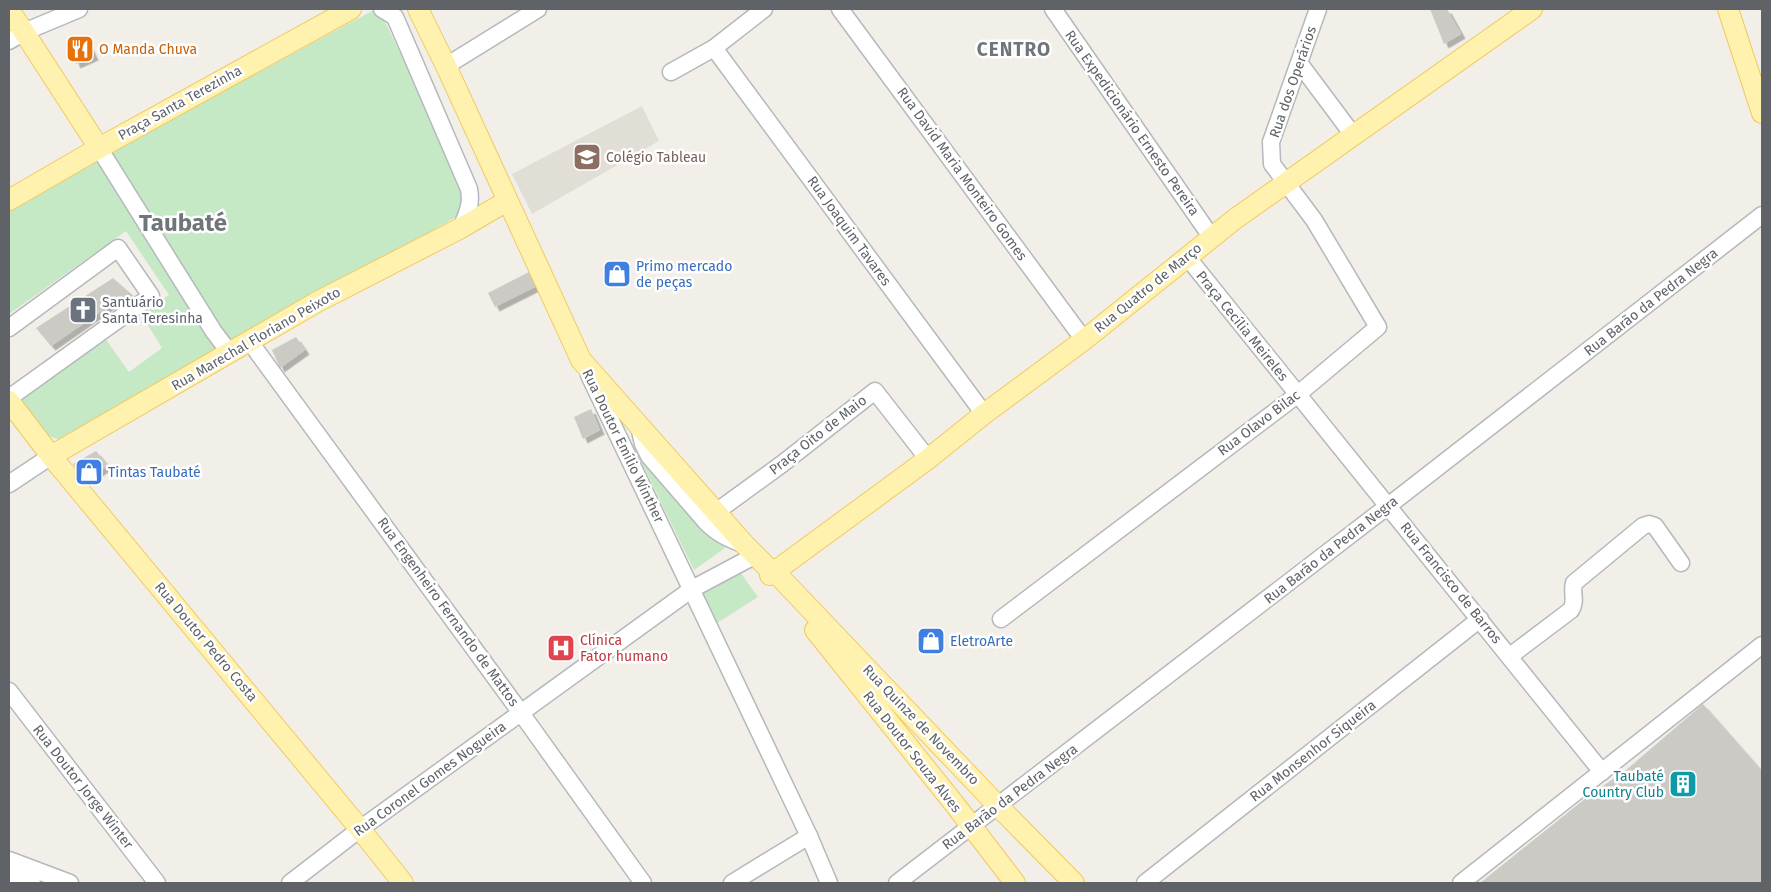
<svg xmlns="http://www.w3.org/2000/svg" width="1771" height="892" font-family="'Fira Sans',sans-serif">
	<defs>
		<filter id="shadow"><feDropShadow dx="4.5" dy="4.5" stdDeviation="0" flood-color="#0004"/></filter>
	</defs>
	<rect width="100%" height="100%" fill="#f1efe8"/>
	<!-- education -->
	<polygon fill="#e1ded6" points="642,106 659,141 532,214 512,174"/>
	<!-- park -->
	<g fill="#c5e8c5">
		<polygon points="376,9 379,9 468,195 463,213 63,441 49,436 18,399 102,334 129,372 162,348 141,314 169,295 126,231 9,314 9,207"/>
		<polygon points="639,457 725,548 694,570"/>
		<polygon points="737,568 758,597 717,623 700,589"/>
	</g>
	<!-- building -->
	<g fill="#cccac5" filter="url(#shadow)">
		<polygon points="1430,9 1447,9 1461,34 1444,44"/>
		<polygon points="85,36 94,56 76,64 67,42"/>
		<polygon points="529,272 535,287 495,307 488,293"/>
		<polygon points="113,278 129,292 51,346 36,328"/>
		<polygon points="296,337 305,350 280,368 272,350"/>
		<polygon points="591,409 600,430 583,439 574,417"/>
		<polygon points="96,451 108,465 87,480 73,464"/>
		<polygon points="1703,704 1762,771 1762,883 1480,883 1591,794 1625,771"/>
	</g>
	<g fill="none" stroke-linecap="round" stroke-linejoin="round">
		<defs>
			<g id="minor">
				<path d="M382,9L395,17L469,189C472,204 467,214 461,228"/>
				<polyline points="840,9 1084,340"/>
				<polyline points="1053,9 1212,238"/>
				<polyline points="9,41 24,32 79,9"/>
				<polyline points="714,48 984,414"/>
				<polyline points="1300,64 1353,135"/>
				<polyline points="446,66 538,9"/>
				<polyline points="671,72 714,48 764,9"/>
				<polyline points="99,148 214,332 230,353"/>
				<path d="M1188,258C1325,430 1465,600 1602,772"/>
				<polyline points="9,328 118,248 151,296 9,398"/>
				<polyline points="250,342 521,713 643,883"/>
				<polyline points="589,375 809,836 829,883"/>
				<path d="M639,426L643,444L649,456L706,522C718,534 729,539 745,545"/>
				<polyline points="9,484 51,456"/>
				<polyline points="716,512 782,464 875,391 928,459"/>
				<polyline points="1001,619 1297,395 1378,327 1314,220 1272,164 1271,142 1318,9"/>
				<path d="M1510,656L1571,610C1577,600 1571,593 1574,583L1643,526L1649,524L1655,526L1681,563"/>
				<polyline points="9,691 157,883"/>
				<polyline points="9,860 70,883"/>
				<polyline points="9,875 32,883"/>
				<polyline points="290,883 360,829 692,589 756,555"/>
				<polyline points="732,883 809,836"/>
				<polyline points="897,883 1388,506 1762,215"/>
				<polyline points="1145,883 1480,619"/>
				<polyline points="1461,883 1762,645"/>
			</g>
			<g id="major">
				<polyline points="418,9 446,66 581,360 745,545 767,567 774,571 999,807 1074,883"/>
				<polyline points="1728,9 1762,113"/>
				<polyline points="9,10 24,32 99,148"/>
				<polyline points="9,200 99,148 351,9"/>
				<polyline points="9,401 51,456 360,829 403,883"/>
				<polyline points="51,456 317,302 461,228 507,201"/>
				<polyline points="770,575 928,459 984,414 1084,340 1235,219 1532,9"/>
				<polyline points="815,630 956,806 1015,883"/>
			</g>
		</defs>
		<!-- minor casing -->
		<use href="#minor" stroke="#b5b8bc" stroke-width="19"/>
		<!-- major casing -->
		<use href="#major" stroke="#f2c960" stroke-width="22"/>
		<!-- minor -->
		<use href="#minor" stroke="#fff" stroke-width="16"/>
		<!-- major -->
		<use href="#major" stroke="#fff2af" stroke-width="20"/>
	</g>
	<!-- icons -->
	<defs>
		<symbol id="restaurant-square" viewBox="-11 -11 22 22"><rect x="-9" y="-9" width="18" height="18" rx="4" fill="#e8710a" stroke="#fff"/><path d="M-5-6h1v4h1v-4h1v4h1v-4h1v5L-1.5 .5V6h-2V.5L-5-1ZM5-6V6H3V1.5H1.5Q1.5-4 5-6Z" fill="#fff"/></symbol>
		<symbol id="university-square" viewBox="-11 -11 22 22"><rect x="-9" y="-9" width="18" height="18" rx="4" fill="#8d6e63" stroke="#fff"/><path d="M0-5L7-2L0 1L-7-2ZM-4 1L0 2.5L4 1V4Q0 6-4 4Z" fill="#fff"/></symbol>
		<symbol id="shop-square" viewBox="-11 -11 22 22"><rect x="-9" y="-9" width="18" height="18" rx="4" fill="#3f7fe0" stroke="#fff"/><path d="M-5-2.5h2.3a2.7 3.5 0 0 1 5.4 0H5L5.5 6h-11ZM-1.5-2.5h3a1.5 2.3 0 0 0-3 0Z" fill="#fff"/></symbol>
		<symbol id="church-square" viewBox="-11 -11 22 22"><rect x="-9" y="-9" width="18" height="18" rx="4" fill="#6b7280" stroke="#fff"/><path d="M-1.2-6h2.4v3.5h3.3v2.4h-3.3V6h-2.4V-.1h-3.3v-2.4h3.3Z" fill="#fff"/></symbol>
		<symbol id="hospital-square" viewBox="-11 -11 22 22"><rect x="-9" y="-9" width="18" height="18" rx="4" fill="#e0444e" stroke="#fff"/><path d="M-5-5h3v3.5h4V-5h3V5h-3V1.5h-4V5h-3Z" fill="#fff"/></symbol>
		<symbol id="building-square" viewBox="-11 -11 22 22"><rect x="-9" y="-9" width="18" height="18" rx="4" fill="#0f9aa8" stroke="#fff"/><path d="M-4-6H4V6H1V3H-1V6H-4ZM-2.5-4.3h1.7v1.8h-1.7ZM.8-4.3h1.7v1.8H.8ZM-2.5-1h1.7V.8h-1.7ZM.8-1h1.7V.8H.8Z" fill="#fff"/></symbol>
	</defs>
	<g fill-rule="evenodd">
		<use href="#restaurant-square" x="64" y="33" width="32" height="32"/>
		<use href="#university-square" x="571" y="141" width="32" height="32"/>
		<use href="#shop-square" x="601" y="258" width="32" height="32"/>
		<use href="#church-square" x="67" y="294" width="32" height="32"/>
		<use href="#shop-square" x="73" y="456" width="32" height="32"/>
		<use href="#shop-square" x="915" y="625" width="32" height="32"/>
		<use href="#hospital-square" x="545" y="632" width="32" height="32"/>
		<use href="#building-square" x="1667" y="768" width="32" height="32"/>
	</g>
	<g text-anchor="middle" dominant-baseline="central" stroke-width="5" stroke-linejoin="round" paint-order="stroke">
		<!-- food labels -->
		<g font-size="14" fill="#c56008" stroke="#fff" text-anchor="start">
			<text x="99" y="49">O Manda Chuva</text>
		</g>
		<!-- street labels -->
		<g font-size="14" fill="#5f6368" stroke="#fff">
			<text transform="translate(1293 82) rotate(-71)">Rua dos Operários</text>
			<text transform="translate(180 103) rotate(-29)">Praça Santa Terezinha</text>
			<text transform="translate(1132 123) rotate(55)">Rua Expedicionário Ernesto Pereira</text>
			<text transform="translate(962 174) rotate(54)">Rua David Maria Monteiro Gomes</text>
			<text transform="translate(849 231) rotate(54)">Rua Joaquim Tavares</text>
			<text transform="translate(1148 288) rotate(-39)">Rua Quatro de Março</text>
			<text transform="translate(1651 302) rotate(-38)">Rua Barão da Pedra Negra</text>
			<text transform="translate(1242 326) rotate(51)">Praça Cecília Meireles</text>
			<text transform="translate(256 339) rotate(-30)">Rua Marechal Floriano Peixoto</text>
			<text transform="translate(1259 423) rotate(-37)">Rua Olavo Bilac</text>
			<text transform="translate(818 435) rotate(-38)">Praça Oito de Maio</text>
			<text transform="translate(623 446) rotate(64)">Rua Doutor Emílio Winther</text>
			<text transform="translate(1331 550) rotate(-38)">Rua Barão da Pedra Negra</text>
			<text transform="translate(1451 583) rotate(51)">Rua Francisco de Barros</text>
			<text transform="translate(448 612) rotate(54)">Rua Engenheiro Fernando de Mattos</text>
			<text transform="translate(206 642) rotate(50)">Rua Doutor Pedro Costa</text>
			<text transform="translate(921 725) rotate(46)">Rua Quinze de Novembro</text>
			<text transform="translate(1313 751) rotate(-38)">Rua Monsenhor Siqueira</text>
			<text transform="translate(912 752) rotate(52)">Rua Doutor Souza Alves</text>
			<text transform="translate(430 779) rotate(-36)">Rua Coronel Gomes Nogueira</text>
			<text transform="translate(83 787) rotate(52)">Rua Doutor Jorge Winter</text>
			<text transform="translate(1010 797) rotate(-37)">Rua Barão da Pedra Negra</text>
		</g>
		<!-- education labels -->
		<g font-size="14" fill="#785e54" stroke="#fff" text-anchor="start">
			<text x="606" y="157">Colégio Tableau</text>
		</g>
		<!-- shop labels -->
		<g font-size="14" fill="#366cbe" stroke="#fff" text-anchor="start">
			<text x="636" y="266">Primo mercado<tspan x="636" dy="16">de peças</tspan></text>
			<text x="108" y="472">Tintas Taubaté</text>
			<text x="950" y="641">EletroArte</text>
		</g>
		<!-- worship labels -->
		<g font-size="14" fill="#5b616d" stroke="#fff" text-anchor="start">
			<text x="102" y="302">Santuário<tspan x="102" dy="16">Santa Teresinha</tspan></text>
		</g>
		<!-- health labels -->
		<g font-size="14" fill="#be3a42" stroke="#fff" text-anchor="start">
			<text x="580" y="640">Clínica<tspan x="580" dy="16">Fator humano</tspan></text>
		</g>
		<!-- culture labels -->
		<g font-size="14" fill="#0d838f" stroke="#fff" text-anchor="end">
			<text x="1664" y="776">Taubaté<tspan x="1664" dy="16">Country Club</tspan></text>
		</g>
		<!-- district labels -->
		<g font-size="19" font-weight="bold" letter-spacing="1" fill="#70757a" stroke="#fff">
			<text x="1014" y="49">CENTRO</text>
		</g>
		<!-- town labels -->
		<g font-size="24" font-weight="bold" fill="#70757a" stroke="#fff">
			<text x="183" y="223">Taubaté</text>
		</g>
	</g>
	<!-- border -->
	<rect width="1771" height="892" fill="none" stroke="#5f6368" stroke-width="20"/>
</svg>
